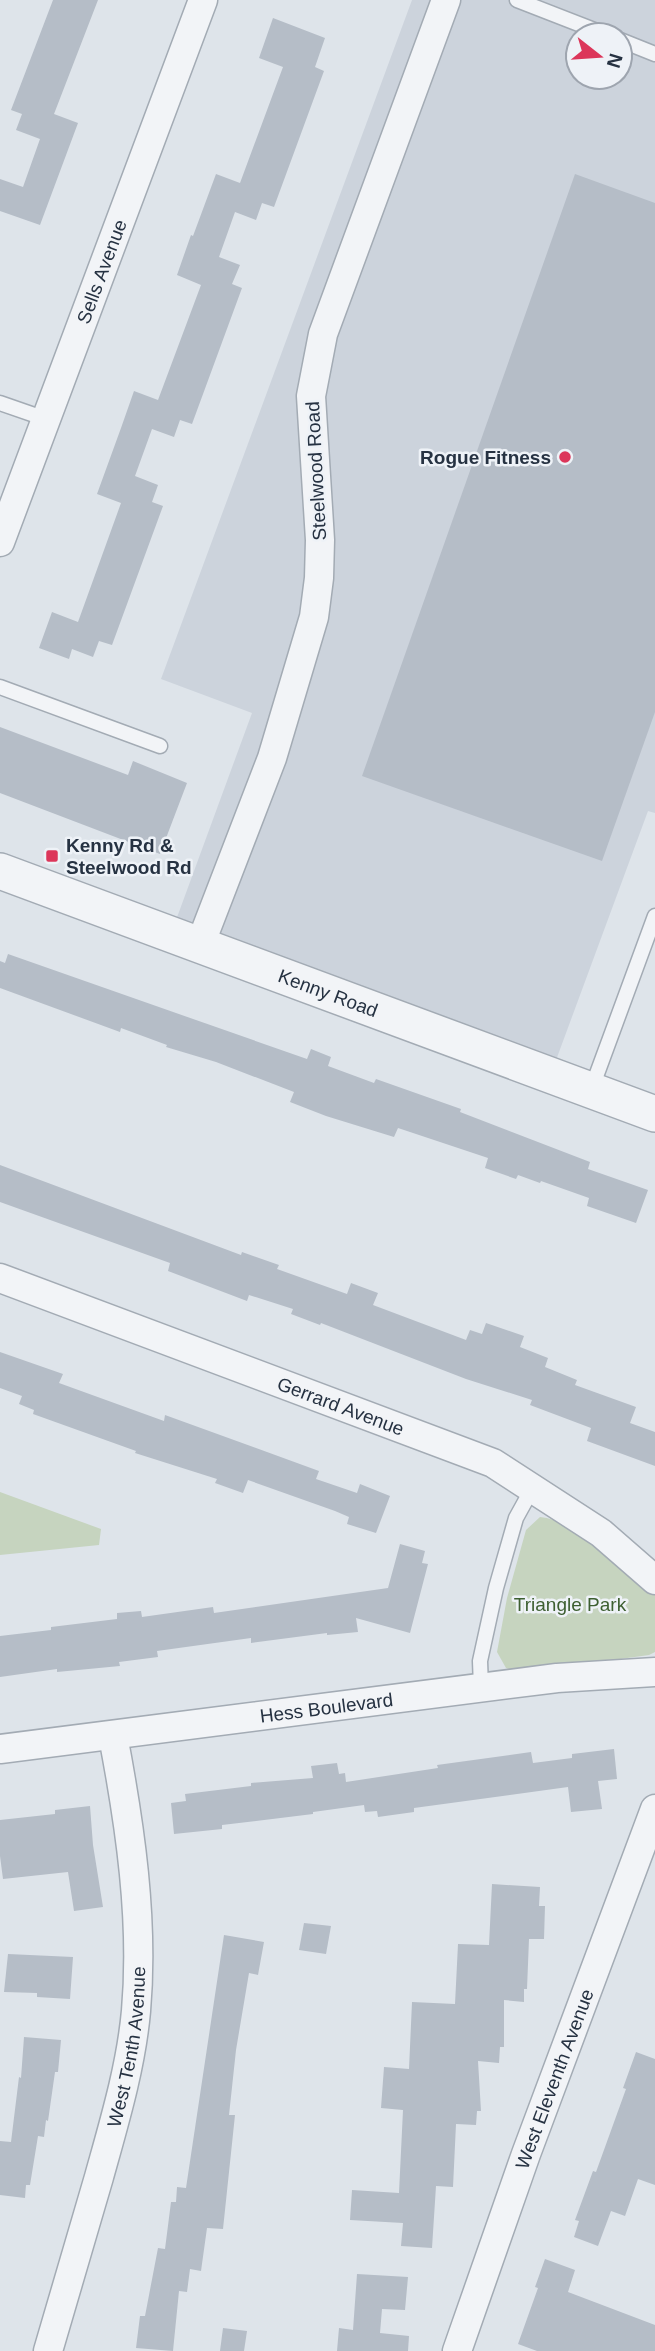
<svg xmlns="http://www.w3.org/2000/svg" width="655" height="2351" font-family="Arial,sans-serif">
	<rect width="100%" height="100%" fill="#dee4ea"/>
	<!-- built -->
	<path fill="#ccd3dc" fill-rule="evenodd" d="M412,0H655V813L648,811L552,1071L172,931L252,713L161,679ZM578,35H620V77H578Z"/>
	<!-- green -->
	<g fill="#c6d4bf">
		<polygon points="0,1492 101,1529 99,1545 0,1555"/>
		<path d="M540,1517C579,1521 625,1570 655,1595V1652L649,1655L519,1673L506,1668L497,1652L507,1598L526,1530Z"/>
	</g>
	<!-- building -->
	<g fill="#b5bdc7">
		<polygon points="53,0 98,0 54,114 78,123 40,225 0,211 0,179 23,187 40,139 16,130 22,114 11,110"/>
		<polygon points="273,18 325,38 315,67 324,71 274,207 262,203 256,220 235,212 219,257 240,265 232,284 242,288 192,424 180,420 174,437 152,429 135,476 158,485 152,502 163,506 112,645 99,641 93,657 72,649 69,659 39,648 52,612 78,622 121,503 97,494 121,428 134,391 158,400 201,285 177,275 191,235 193,236 216,174 240,183 283,67 259,58"/>
		<polygon points="575,174 655,203 655,712 602,861 362,776"/>
		<polygon points="0,727 128,775 133,761 187,783 160,854 0,793"/>
		<polygon points="8,954 307,1059 311,1049 331,1057 328,1066 374,1083 376,1079 461,1109 460,1112 590,1162 588,1169 648,1190 636,1223 587,1206 589,1198 541,1181 540,1183 518,1175 516,1179 485,1168 488,1158 398,1128 394,1137 326,1116 290,1102 294,1092 216,1062 166,1047 167,1045 121,1028 120,1032 0,988 0,961 5,963"/>
		<polygon points="0,1165 241,1255 242,1252 279,1265 277,1269 347,1294 351,1283 378,1293 373,1305 466,1340 470,1330 482,1334 486,1323 524,1336 520,1347 548,1358 545,1367 577,1380 575,1385 636,1407 630,1423 655,1432 655,1466 587,1441 591,1428 530,1405 532,1400 466,1379 321,1323 320,1325 291,1314 293,1309 249,1295 247,1301 168,1271 170,1263 0,1202"/>
		<polygon points="0,1352 63,1374 59,1383 164,1421 165,1415 319,1471 316,1479 357,1493 360,1484 390,1496 376,1533 347,1524 349,1517 335,1511 248,1480 243,1493 215,1483 217,1479 135,1453 136,1451 33,1414 34,1410 19,1404 22,1396 0,1388"/>
		<polygon points="400,1544 425,1551 422,1563 428,1564 410,1633 356,1618 358,1632 327,1635 327,1633 251,1643 251,1638 157,1651 158,1657 119,1662 120,1666 57,1672 57,1669 0,1677 0,1636 51,1630 51,1627 117,1619 117,1613 141,1611 142,1617 213,1607 214,1613 388,1588"/>
		<polygon points="614,1749 617,1779 598,1781 602,1809 571,1812 568,1787 414,1808 414,1812 378,1817 377,1811 365,1812 364,1805 313,1812 313,1814 222,1825 222,1829 174,1834 171,1803 186,1801 185,1794 251,1786 251,1783 313,1778 311,1766 337,1763 339,1774 345,1773 346,1782 438,1768 437,1765 531,1752 533,1763 572,1758 572,1754"/>
		<polygon points="90,1806 93,1845 103,1907 74,1911 68,1872 3,1879 0,1856 0,1820 55,1814 55,1810"/>
		<polygon points="492,1884 540,1887 539,1906 545,1906 544,1939 529,1939 527,1989 524,1989 524,2002 504,2000 504,2047 500,2047 499,2063 478,2061 481,2111 477,2111 476,2125 456,2124 453,2187 436,2186 432,2248 401,2246 403,2223 350,2220 352,2190 399,2193 403,2110 381,2108 384,2067 409,2069 412,2002 455,2004 458,1944 489,1945"/>
		<polygon points="304,1923 331,1926 326,1954 299,1950"/>
		<polygon points="224,1935 264,1942 258,1975 249,1973 236,2050 229,2115 235,2115 223,2229 207,2228 201,2271 190,2269 187,2292 179,2291 173,2351 136,2348 140,2316 145,2316 158,2248 165,2249 171,2202 176,2202 177,2187 186,2188"/>
		<polygon points="8,1954 73,1957 70,1999 37,1997 37,1993 4,1992"/>
		<polygon points="24,2037 61,2040 58,2072 55,2072 48,2121 46,2120 44,2137 38,2136 30,2185 26,2185 25,2198 0,2195 0,2141 11,2142 19,2077 21,2078"/>
		<polygon points="636,2052 655,2059 655,2185 638,2179 625,2216 611,2211 598,2246 574,2237 579,2221 575,2220 593,2171 596,2172 626,2089 623,2088"/>
		<polygon points="545,2259 575,2270 568,2292 655,2325 655,2351 537,2351 518,2344 538,2288 535,2287"/>
		<polygon points="357,2274 408,2277 405,2310 382,2309 380,2333 409,2336 408,2351 337,2351 339,2328 353,2330"/>
		<polygon points="223,2328 247,2331 244,2351 220,2351"/>
	</g>
	<g fill="none" stroke-linecap="round" stroke-linejoin="round">
		<defs>
			<g id="service">
				<polyline points="517,0 607,35"/>
				<polyline points="620,40 655,54"/>
				<polyline points="0,403 46,419"/>
				<polyline points="0,687 160,746"/>
				<polyline points="591,1090 655,916"/>
				<polyline points="481,1687 480,1661 496,1588 516,1518 532,1489"/>
			</g>
			<g id="minor">
				<path id="s1" d="M0,542L203,0"/>
				<polyline points="200,945 272,758 314,617 319,578 320,540 311,396 323,334 446,0"/>
				<path id="s2" d="M0,1278L493,1463L601,1533L655,1580"/>
				<path id="s3" d="M0,1749L557,1678L655,1672"/>
				<path id="s4" d="M48,2351C65,2293 82,2235 99,2177C114,2123 131,2067 136,2011C144,1920 130,1825 113,1736"/>
				<path id="s5" d="M457,2351L526,2154L655,1809"/>
			</g>
			<g id="tertiary">
				<path id="s6" d="M0,871L655,1114"/>
			</g>
		</defs>
		<!-- service casing -->
		<use href="#service" stroke="#a3abb4" stroke-width="17"/>
		<!-- minor casing -->
		<use href="#minor" stroke="#a3abb4" stroke-width="31"/>
		<!-- tertiary casing -->
		<use href="#tertiary" stroke="#a3abb4" stroke-width="38"/>
		<!-- service -->
		<use href="#service" stroke="#f2f4f7" stroke-width="14"/>
		<!-- minor -->
		<use href="#minor" stroke="#f2f4f7" stroke-width="28"/>
		<!-- tertiary -->
		<use href="#tertiary" stroke="#f2f4f7" stroke-width="35"/>
	</g>
	<!-- markers -->
	<g fill="#dc365a" stroke="#eef2f7" stroke-width="2.5">
		<circle cx="565" cy="457" r="7"/>
		<rect x="45" y="849" width="14" height="14" rx="3.5"/>
	</g>
	<g text-anchor="middle" dominant-baseline="central" stroke-width="5" stroke-linejoin="round" paint-order="stroke">
		<!-- street labels -->
		<g font-size="19" fill="#263242" stroke="#eef2f7">
			<text stroke="none"><textPath href="#s1" startOffset="289">Sells Avenue</textPath></text>
			<text transform="translate(316 471) rotate(-93)">Steelwood Road</text>
			<text stroke="none"><textPath href="#s6" startOffset="350">Kenny Road</textPath></text>
			<text stroke="none"><textPath href="#s2" startOffset="364">Gerrard Avenue</textPath></text>
			<text stroke="none"><textPath href="#s3" startOffset="329">Hess Boulevard</textPath></text>
			<text stroke="none"><textPath href="#s4" startOffset="315">West Tenth Avenue</textPath></text>
			<text stroke="none"><textPath href="#s5" startOffset="289">West Eleventh Avenue</textPath></text>
		</g>
		<!-- poi labels -->
		<g font-size="19" font-weight="bold" fill="#263242" stroke="#eef2f7" text-anchor="end">
			<text x="551" y="457">Rogue Fitness</text>
			<text x="66" y="845" text-anchor="start">Kenny Rd &amp;<tspan x="66" dy="22">Steelwood Rd</tspan></text>
		</g>
		<!-- park labels -->
		<g font-size="19" fill="#3d5f31" stroke="#eef2f7">
			<text x="570" y="1604">Triangle Park</text>
		</g>
	</g>
	<!-- north arrow -->
	<g transform="translate(599 56) rotate(107)"><circle r="33" fill="#eef2f7" stroke="#9ea5af" stroke-width="2"/>
	<path d="M0-5L12 26L0 18L-12 26Z" fill="#dc365a"/>
	<text y="-10" font-size="19" font-weight="bold" text-anchor="middle" fill="#263242">N</text>
	</g>
</svg>
